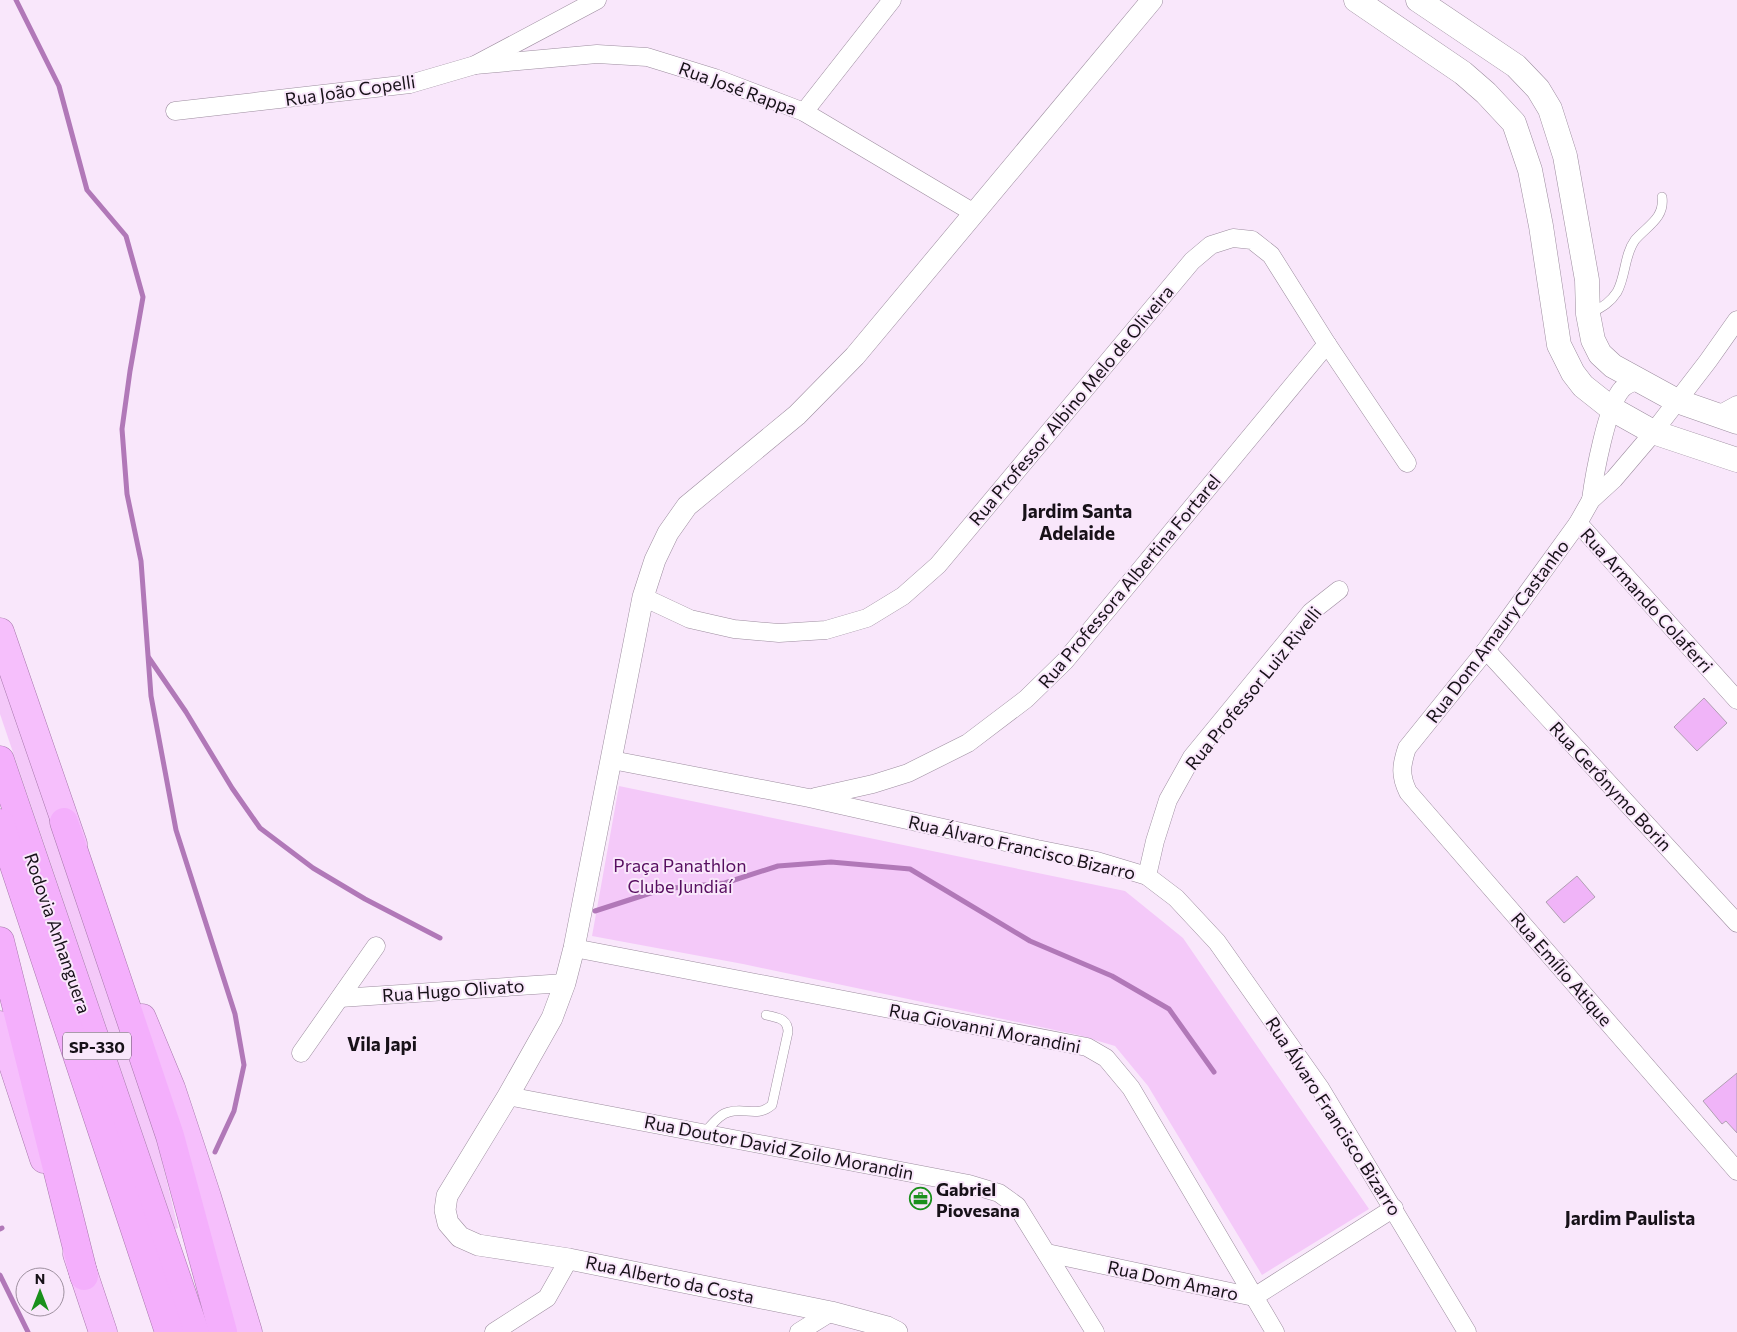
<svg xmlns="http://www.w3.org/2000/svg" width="1737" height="1332" font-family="Commissioner,sans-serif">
	<rect width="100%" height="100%" fill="#f9e7fb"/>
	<!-- green -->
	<g fill="#f4c9f9">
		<polygon points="0,671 146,1095 178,1228 175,1229 0,714"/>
		<polygon points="619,786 1125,891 1183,938 1369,1209 1262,1275 1148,1086 1115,1046 1078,1035 743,964 592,936"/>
	</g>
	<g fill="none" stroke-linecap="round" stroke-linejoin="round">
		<!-- stream -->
		<g stroke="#b178b8" stroke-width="5">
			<polyline points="16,0 59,86 87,190 126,236 143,297 130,371 122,429 127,494 141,561 151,696 176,830 235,1014 244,1065 234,1111 215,1152"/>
			<polyline points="149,658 186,712 232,788 260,828 313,868 365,899 440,938"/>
			<polyline points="595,911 663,889 725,883 778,866 831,862 910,869 1030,941 1112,976 1169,1009 1214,1072"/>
			<polyline points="0,1229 2,1228"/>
			<polyline points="0,1275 28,1332"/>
		</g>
	</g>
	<!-- building -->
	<g fill="#f0b4f8" stroke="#b09fb2">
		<polygon points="1704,698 1727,723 1697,751 1674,727"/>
		<polygon points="1577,876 1595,897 1564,923 1546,902"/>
		<polygon points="1737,1073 1737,1133 1726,1121 1722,1124 1703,1101"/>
	</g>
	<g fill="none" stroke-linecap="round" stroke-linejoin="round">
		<defs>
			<g id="service">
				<path d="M1591,313C1602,307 1610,303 1617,292C1626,276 1624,255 1635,240C1647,226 1665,218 1662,197"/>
				<path d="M704,1133C711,1126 719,1114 729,1112C745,1107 757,1118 772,1105L788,1032C788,1018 777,1018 766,1015"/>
			</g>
			<g id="minor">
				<polyline points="475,65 597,54 647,57 715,78 804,112 974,213"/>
				<polyline points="175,111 410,84 475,65 597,0"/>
				<polyline points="804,112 892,0"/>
				<path d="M1737,320L1708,361L1648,439L1614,479L1591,500L1578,523L1486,650L1407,748C1401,766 1400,775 1408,792L1737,1171"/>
				<polyline points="1717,416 1737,405"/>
				<path d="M1591,500C1594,476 1607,405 1622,389C1627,384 1633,382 1639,381"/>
				<polyline points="1578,523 1737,700"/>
				<polyline points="643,597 690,619 734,629 779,633 826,630 867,618 903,596 938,565 1192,261 1211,245 1233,238 1252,240 1271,255 1327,344 1407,463"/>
				<polyline points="1486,650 1737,923"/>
				<polyline points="612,760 809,798 1037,849 1097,861 1147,876 1176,898 1217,942 1320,1088 1467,1332"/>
				<polyline points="815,797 873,784 908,773 968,743 1026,699 1065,661 1327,344"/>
				<polyline points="1147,876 1155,841 1168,800 1192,757 1311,612 1339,590"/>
				<polyline points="574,948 1087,1047 1106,1058 1131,1088 1275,1332"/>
				<polyline points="340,998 565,983"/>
				<polyline points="301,1053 376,946"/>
				<polyline points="508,1096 969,1184 999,1193 1017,1206 1095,1332"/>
				<polyline points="1047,1253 1254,1297 1394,1208"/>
				<polyline points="494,1332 547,1298 569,1259"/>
				<polyline points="799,1332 831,1312"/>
			</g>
			<polyline id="tertiary" points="897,1332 887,1327 831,1312 569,1259 478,1245 460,1237 448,1223 445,1210 447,1196 508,1096 552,1018 565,983 574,948 643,597 655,560 668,533 687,506 797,415 855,356 1152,0"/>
			<g id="secondary">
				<polyline points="1356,0 1463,73 1486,93 1514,123 1530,170 1541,226 1559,345 1573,373 1583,386 1612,409 1653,432 1737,460"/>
				<polyline points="1418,0 1516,66 1538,89 1550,109 1565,156 1587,280 1588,314 1593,340 1600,354 1613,366 1677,401 1737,422"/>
			</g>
			<g id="trunk">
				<polyline points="0,632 73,844"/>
				<polyline points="142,1018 171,1088 207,1197 248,1332"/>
				<polyline points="0,1025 44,1159"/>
				<polyline points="77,1254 103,1332"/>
			</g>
			<g id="motorway">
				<polyline points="0,760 195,1332"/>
				<polyline points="64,822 170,1136 223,1332"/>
				<polyline points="0,823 169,1332"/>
				<polyline points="0,941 84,1276"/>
			</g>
		</defs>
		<!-- service casing -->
		<use href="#service" stroke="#9d8d9f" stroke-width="10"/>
		<!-- minor casing -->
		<use href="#minor" stroke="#9d8d9f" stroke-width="19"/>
		<!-- tertiary casing -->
		<use href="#tertiary" stroke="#9d8d9f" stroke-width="22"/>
		<!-- secondary casing -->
		<use href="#secondary" stroke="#9d8d9f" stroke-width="25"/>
		<!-- trunk casing -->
		<use href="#trunk" stroke="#a778ac" stroke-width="29"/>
		<!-- motorway casing -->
		<use href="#motorway" stroke="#a778ac" stroke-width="29"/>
		<!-- service -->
		<use href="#service" stroke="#fff" stroke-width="9"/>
		<!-- minor -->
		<use href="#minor" stroke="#fff" stroke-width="18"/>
		<!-- tertiary -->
		<use href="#tertiary" stroke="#fff" stroke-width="21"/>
		<!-- secondary -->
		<use href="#secondary" stroke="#fff" stroke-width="24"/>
		<!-- trunk -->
		<use href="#trunk" stroke="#f6bffc" stroke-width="28"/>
		<!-- motorway -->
		<use href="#motorway" stroke="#f4affc" stroke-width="28"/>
	</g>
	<!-- icons -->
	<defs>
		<symbol id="office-ring" viewBox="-11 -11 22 22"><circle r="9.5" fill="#f9e7fb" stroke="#1a901c" stroke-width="1.5"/><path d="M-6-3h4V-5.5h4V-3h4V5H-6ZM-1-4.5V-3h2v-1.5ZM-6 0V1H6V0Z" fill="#1a901c"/></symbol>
	</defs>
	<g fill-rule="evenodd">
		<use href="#office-ring" x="908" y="1186" width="25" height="25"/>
	</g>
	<g text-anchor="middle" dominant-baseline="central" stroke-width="4" stroke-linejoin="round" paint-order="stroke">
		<!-- shield labels -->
		<rect fill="#f9e7fb" stroke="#5b515c" stroke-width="1" x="63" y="1032.5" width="68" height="27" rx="4"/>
		<g font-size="16" font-weight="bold" fill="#171118">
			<text x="97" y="1046">SP-330</text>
		</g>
		<!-- street labels -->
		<g font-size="18" fill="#171118" stroke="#f9e7fb">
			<text transform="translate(738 88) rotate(20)">Rua José Rappa</text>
			<text transform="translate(350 90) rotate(-8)">Rua João Copelli</text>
			<text transform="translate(1071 405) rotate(-50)">Rua Professor Albino Melo de Oliveira</text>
			<text transform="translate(1129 581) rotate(-50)">Rua Professora Albertina Fortarel</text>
			<text transform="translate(1647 600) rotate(48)">Rua Armando Colaferri</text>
			<text transform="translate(1497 631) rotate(-53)">Rua Dom Amaury Castanho</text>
			<text transform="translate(1253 688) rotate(-51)">Rua Professor Luiz Rivelli</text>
			<text transform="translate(1611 786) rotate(47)">Rua Gerônymo Borin</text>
			<text transform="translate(1022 847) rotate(13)">Rua Álvaro Francisco Bizarro</text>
			<text transform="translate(58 933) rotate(71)">Rodovia Anhanguera</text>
			<text transform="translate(1562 969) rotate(49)">Rua Emílio Atique</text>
			<text transform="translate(453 990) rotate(-4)">Rua Hugo Olivato</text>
			<text transform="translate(985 1028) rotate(11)">Rua Giovanni Morandini</text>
			<text transform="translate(1334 1116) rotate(57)">Rua Álvaro Francisco Bizarro</text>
			<text transform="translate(779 1147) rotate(11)">Rua Doutor David Zoilo Morandin</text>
			<text transform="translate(670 1279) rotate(12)">Rua Alberto da Costa</text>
			<text transform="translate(1173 1280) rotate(12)">Rua Dom Amaro</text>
		</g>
		<!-- park labels -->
		<g font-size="18" fill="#570e60" stroke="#f9e7fb">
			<text x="680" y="865">Praça Panathlon<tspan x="680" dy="21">Clube Jundiaí</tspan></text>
		</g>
		<!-- poi labels -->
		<g font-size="18" font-weight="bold" fill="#171118" stroke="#f9e7fb" text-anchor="start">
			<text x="936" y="1189">Gabriel<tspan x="936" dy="21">Piovesana</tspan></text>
		</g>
		<!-- neighbourhood labels -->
		<g font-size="19" font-weight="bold" fill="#171118" stroke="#f9e7fb">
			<text x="1077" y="510">Jardim Santa<tspan x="1077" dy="22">Adelaide</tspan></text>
			<text x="382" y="1043">Vila Japi</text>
			<text x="1630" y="1217">Jardim Paulista</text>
		</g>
	</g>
	<!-- north arrow -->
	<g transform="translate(40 1292)"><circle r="24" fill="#f9e7fb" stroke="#9f91a0"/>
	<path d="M0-4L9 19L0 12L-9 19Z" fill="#1a901c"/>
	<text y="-8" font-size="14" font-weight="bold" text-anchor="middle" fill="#171118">N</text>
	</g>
</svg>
